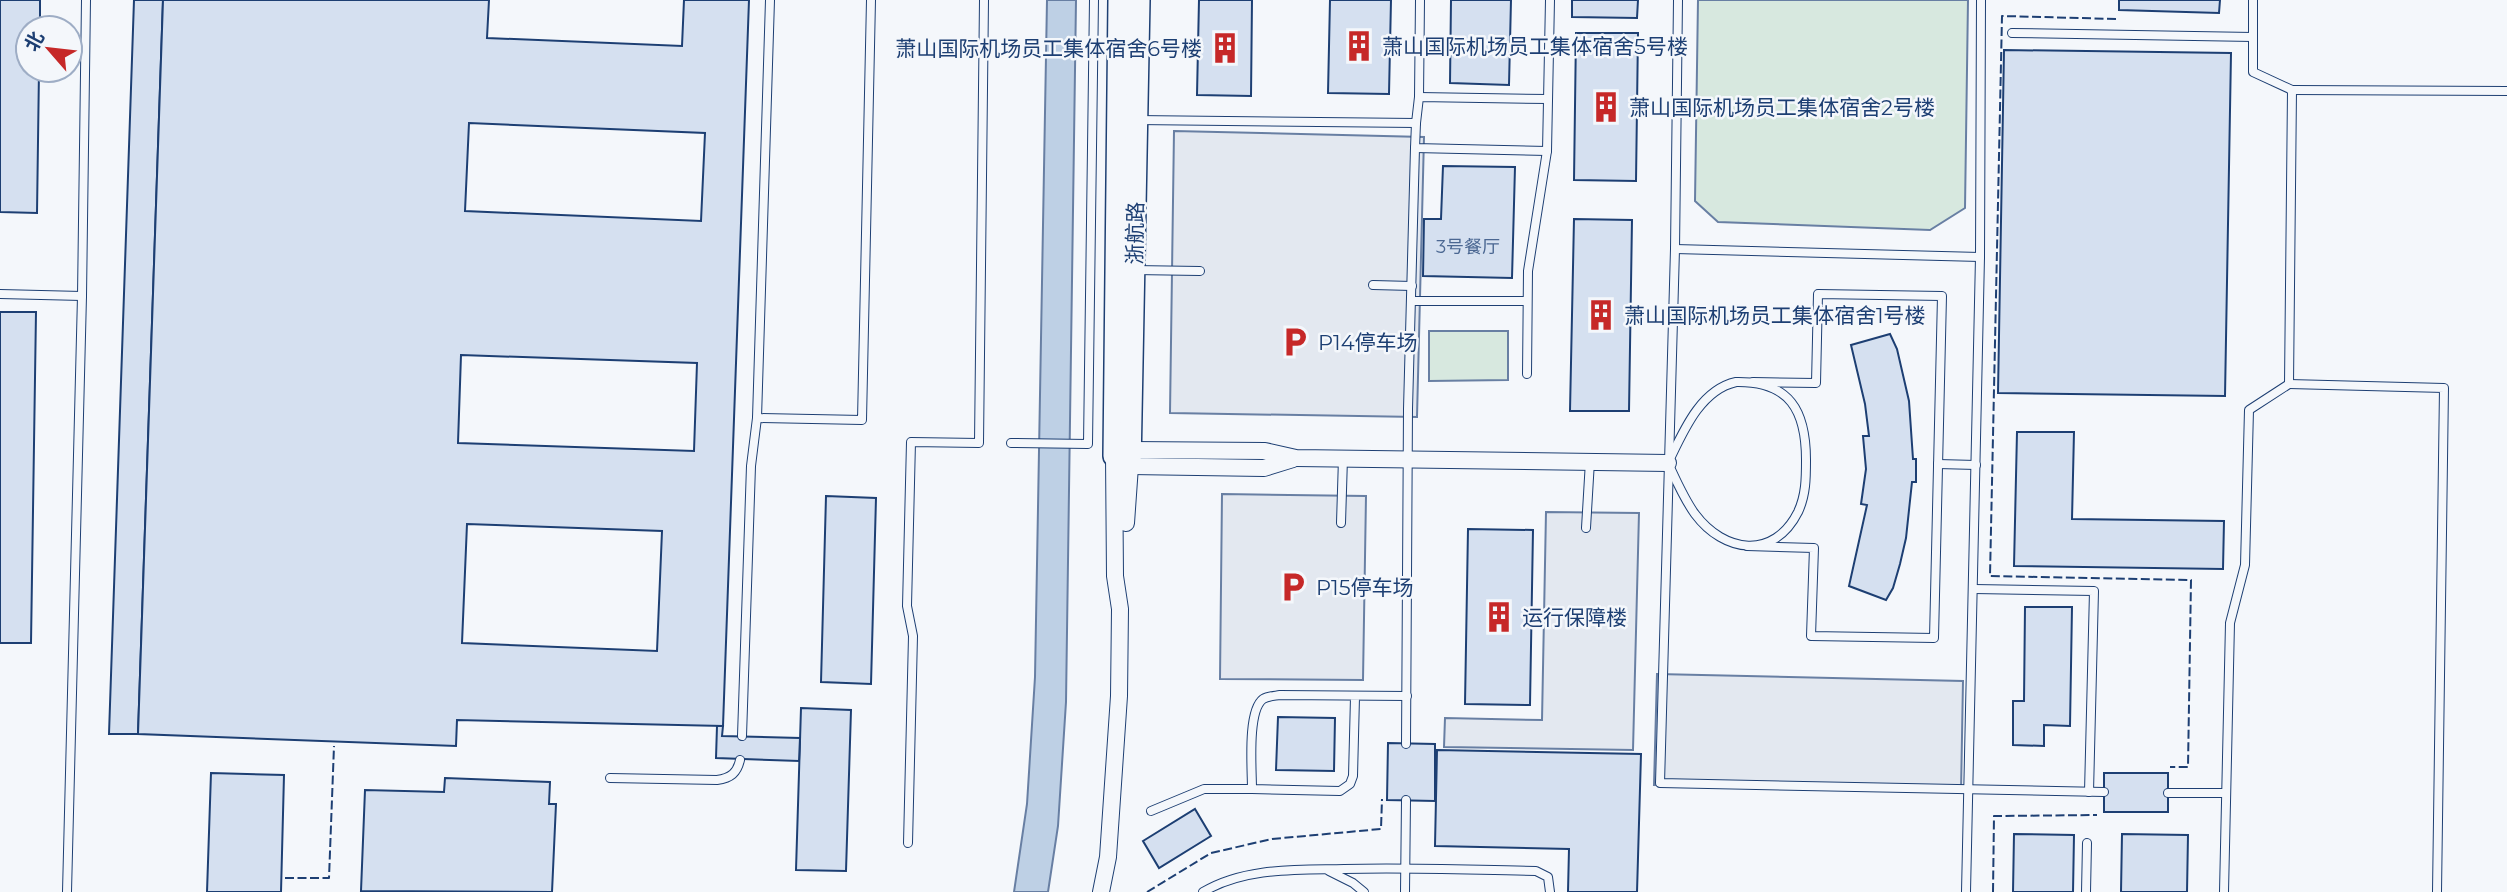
<svg xmlns="http://www.w3.org/2000/svg" width="2507" height="892" font-family="Montserrat,'Noto Sans SC',sans-serif">
	<rect width="100%" height="100%" fill="#f4f7fb"/>
	<!-- green -->
	<g fill="#d7e8df" stroke="#687fa3" stroke-width="2">
		<polygon points="1698,0 1968,0 1965,208 1930,230 1718,222 1695,201"/>
		<polygon points="1429,331 1508,331 1508,380 1429,381"/>
	</g>
	<!-- parking -->
	<g fill="#e3e8f0" stroke="#687fa3" stroke-width="2">
		<polygon points="1174,131 1424,137 1417,417 1170,413"/>
		<polygon points="1222,494 1366,496 1363,680 1220,679"/>
		<polygon points="1546,512 1639,513 1633,750 1444,747 1445,718 1542,720"/>
		<polygon points="1657,674 1963,681 1961,792 1654,785"/>
	</g>
	<!-- water -->
	<polygon fill="#bed0e5" stroke="#687fa3" stroke-width="2" points="1047,0 1076,0 1066,702 1058,826 1048,892 1014,892 1027,804 1035,677"/>
	<!-- building -->
	<g fill="#d5e0f0" stroke="#1d3f73" stroke-width="2" fill-rule="evenodd">
		<polygon points="0,0 40,0 40,28 28,28 28,70 39,70 37,213 0,212"/>
		<polygon points="134,0 163,0 138,734 109,734"/>
		<path d="M163,0H489L487,38L682,46L684,0H749L723,726L457,720L456,746L138,734ZM469,123L705,133L701,221L465,211ZM461,355L697,363L694,451L458,443ZM467,524L662,531L657,651L462,643Z"/>
		<polygon points="1199,0 1252,0 1251,96 1197,95"/>
		<polygon points="1330,0 1391,0 1389,94 1328,93"/>
		<polygon points="1451,0 1511,0 1509,85 1450,83"/>
		<polygon points="1572,0 1638,0 1637,18 1572,17"/>
		<polygon points="2119,0 2220,0 2219,13 2119,10"/>
		<polygon points="1576,33 1638,33 1636,181 1574,180"/>
		<polygon points="2004,50 2231,53 2225,396 1998,393"/>
		<polygon points="1443,166 1515,167 1512,278 1423,276 1424,219 1441,219"/>
		<polygon points="1574,219 1632,220 1629,411 1570,411"/>
		<polygon points="0,312 36,312 31,643 0,643"/>
		<polygon points="1890,334 1897,349 1909,401 1913,459 1916,459 1916,482 1912,482 1906,538 1900,564 1893,588 1886,600 1849,586 1867,505 1861,504 1866,469 1863,436 1869,436 1865,404 1851,345"/>
		<polygon points="2017,432 2074,432 2072,519 2224,521 2223,569 2014,566"/>
		<polygon points="826,496 876,498 871,684 821,682"/>
		<polygon points="1468,529 1533,530 1530,705 1465,704"/>
		<polygon points="2025,607 2072,607 2070,726 2044,725 2044,746 2013,745 2013,701 2024,701"/>
		<polygon points="801,708 851,710 846,871 796,870"/>
		<polygon points="1278,717 1335,718 1334,771 1276,770"/>
		<polygon points="717,726 723,726 722,736 800,738 799,761 716,758"/>
		<polygon points="1388,743 1435,744 1435,801 1387,800"/>
		<polygon points="1437,750 1641,754 1637,892 1568,892 1569,849 1435,846"/>
		<polygon points="211,773 284,775 281,892 207,892"/>
		<rect x="2104" y="773" width="64" height="39"/>
		<polygon points="445,778 550,782 549,804 556,804 552,892 361,891 365,790 444,792"/>
		<polygon points="1195,809 1211,836 1159,868 1143,841"/>
		<polygon points="2014,834 2074,835 2073,892 2013,892"/>
		<polygon points="2122,834 2188,835 2187,892 2121,892"/>
	</g>
	<g fill="none" stroke-linecap="round" stroke-linejoin="round">
		<defs>
			<g id="service">
				<polyline points="1678,0 1675,249 1660,783 2104,792"/>
				<polyline points="2012,33 2253,37"/>
				<polyline points="2292,90 2507,91"/>
				<polyline points="1419,97 1420,0"/>
				<polyline points="1136,120 1416,123 1419,97 1548,99"/>
				<polyline points="1416,123 1415,148 1547,151"/>
				<polyline points="1675,249 1980,257"/>
				<polyline points="1134,270 1200,271"/>
				<polyline points="1373,285 1412,286"/>
				<polyline points="0,294 82,296"/>
				<polyline points="1411,301 1527,301"/>
				<polyline points="1527,374 1528,271 1547,151 1550,0"/>
				<path d="M1736,382C1790,381 1806,411 1806,460C1806,478 1806,495 1798,512C1774,560 1724,553 1695,514C1684,499 1676,480 1668,463C1683,432 1700,390 1736,382Z"/>
				<polyline points="2289,384 2444,388 2437,892"/>
				<polyline points="757,418 862,420 871,0"/>
				<polyline points="1011,443 1088,444 1094,0"/>
				<polyline points="1938,464 1976,465"/>
				<polyline points="1341,523 1343,458"/>
				<polyline points="1586,528 1590,461"/>
				<polyline points="1747,546 1814,548 1811,636 1934,638 1942,296 1818,294 1816,383 1753,382"/>
				<polyline points="1974,589 2094,591 2089,792"/>
				<path d="M1355,697L1353,776L1350,784L1340,791L1252,789C1252,769 1247,711 1263,699C1268,696 1274,696 1280,695L1407,696"/>
				<polyline points="742,736 751,466 757,418 770,0"/>
				<polyline points="1406,744 1408,409 1415,148"/>
				<path d="M610,778L717,780C731,778 737,773 740,760"/>
				<polyline points="2168,793 2226,793"/>
				<polyline points="1151,811 1204,789 1252,789"/>
				<polyline points="908,843 913,636 907,606 911,442 979,443 984,0"/>
				<polyline points="1329,871 1353,883 1364,892"/>
				<polyline points="67,892 82,296 86,0"/>
				<path d="M1203,892C1245,867 1297,870 1344,869C1408,867 1472,870 1536,871L1548,877L1550,892"/>
				<polyline points="1405,892 1406,800"/>
				<polyline points="1966,892 1980,257 1981,0"/>
				<polyline points="2086,892 2087,843"/>
				<polyline points="2224,892 2230,623 2245,565 2249,410 2289,384 2292,90 2253,72 2253,0"/>
			</g>
			<g id="minor">
				<polyline points="1123,453 1130,450 1265,451 1296,458 1668,463"/>
				<polyline points="1122,461 1130,466 1264,468 1293,459"/>
				<polyline points="1126,523 1130,466"/>
				<polyline points="1101,892 1108,857 1119,696 1120,609 1115,576 1114,456"/>
			</g>
			<g id="tertiary">
				<polyline points="1114,456 1119,0"/>
				<polyline points="1130,466 1139,0"/>
			</g>
		</defs>
		<!-- service casing -->
		<use href="#service" stroke="#1d3f73" stroke-width="10"/>
		<!-- minor casing -->
		<use href="#minor" stroke="#1d3f73" stroke-width="18"/>
		<!-- tertiary casing -->
		<use href="#tertiary" stroke="#1d3f73" stroke-width="24"/>
		<!-- service -->
		<use href="#service" stroke="#f4f7fb" stroke-width="8"/>
		<!-- minor -->
		<use href="#minor" stroke="#f4f7fb" stroke-width="16"/>
		<!-- tertiary -->
		<use href="#tertiary" stroke="#f4f7fb" stroke-width="21"/>
		<!-- fence -->
		<g stroke="#1d3f73" stroke-width="2" stroke-dasharray="9 3.5" stroke-linecap="butt">
			<polyline points="2116,19 2002,16 1990,576 2191,580 2188,767 2170,767"/>
			<polyline points="285,878 329,878 334,746"/>
			<polyline points="1147,892 1211,853 1272,839 1381,829 1382,799"/>
			<polyline points="1993,892 1994,816 2097,815"/>
		</g>
	</g>
	<!-- icons -->
	<defs>
		<symbol id="building-bare" viewBox="-9 -9 18 18"><path d="M-4-6H4V6H1V3H-1V6H-4ZM-2.5-4.3h1.7v1.8h-1.7ZM.8-4.3h1.7v1.8H.8ZM-2.5-1h1.7V.8h-1.7ZM.8-1h1.7V.8H.8Z" fill="#c62828" stroke="#f4f7fb" stroke-width="2.5" paint-order="stroke"/></symbol>
		<symbol id="parking-bare" viewBox="-9 -9 18 18"><path d="M-3.5-5.5H1a3.5 3.5 0 0 1 0 7H-1V5.5H-3.5ZM-1-3.4V-.6H.8a1.4 1.4 0 0 0 0-2.8Z" fill="#c62828" stroke="#f4f7fb" stroke-width="2.5" paint-order="stroke"/></symbol>
	</defs>
	<g fill-rule="evenodd">
		<use href="#building-bare" x="1337" y="24" width="44" height="44"/>
		<use href="#building-bare" x="1203" y="26" width="44" height="44"/>
		<use href="#building-bare" x="1584" y="85" width="44" height="44"/>
		<use href="#building-bare" x="1579" y="293" width="44" height="44"/>
		<use href="#parking-bare" x="1273" y="320" width="44" height="44"/>
		<use href="#parking-bare" x="1271" y="565" width="44" height="44"/>
		<use href="#building-bare" x="1477" y="595" width="44" height="44"/>
	</g>
	<g text-anchor="middle" dominant-baseline="central" stroke-width="5" stroke-linejoin="round" paint-order="stroke">
		<!-- number labels -->
		<g font-size="18" fill="#4b6792">
			<text x="1468" y="247">3号餐厅</text>
		</g>
		<!-- poi labels -->
		<g font-size="21" fill="#1d3f73" stroke="#f4f7fb" text-anchor="start">
			<text x="1382" y="46">萧山国际机场员工集体宿舍5号楼</text>
			<text x="1202" y="48" text-anchor="end">萧山国际机场员工集体宿舍6号楼</text>
			<text x="1629" y="107">萧山国际机场员工集体宿舍2号楼</text>
			<text x="1624" y="315">萧山国际机场员工集体宿舍1号楼</text>
			<text x="1318" y="342">P14停车场</text>
			<text x="1316" y="587">P15停车场</text>
			<text x="1522" y="617">运行保障楼</text>
		</g>
		<!-- street labels -->
		<g font-size="21" fill="#1d3f73" stroke="#f4f7fb">
			<text transform="translate(1135 233) rotate(-89)">浙航路</text>
		</g>
	</g>
	<!-- north arrow -->
	<g transform="translate(49 49) rotate(298)"><circle r="33" fill="#f4f7fb" stroke="#9eadc5" stroke-width="2"/>
	<path d="M0-5L12 26L0 18L-12 26Z" fill="#c62828"/>
	<text y="-10" font-size="19" font-weight="bold" text-anchor="middle" fill="#1d3f73">北</text>
	</g>
</svg>
